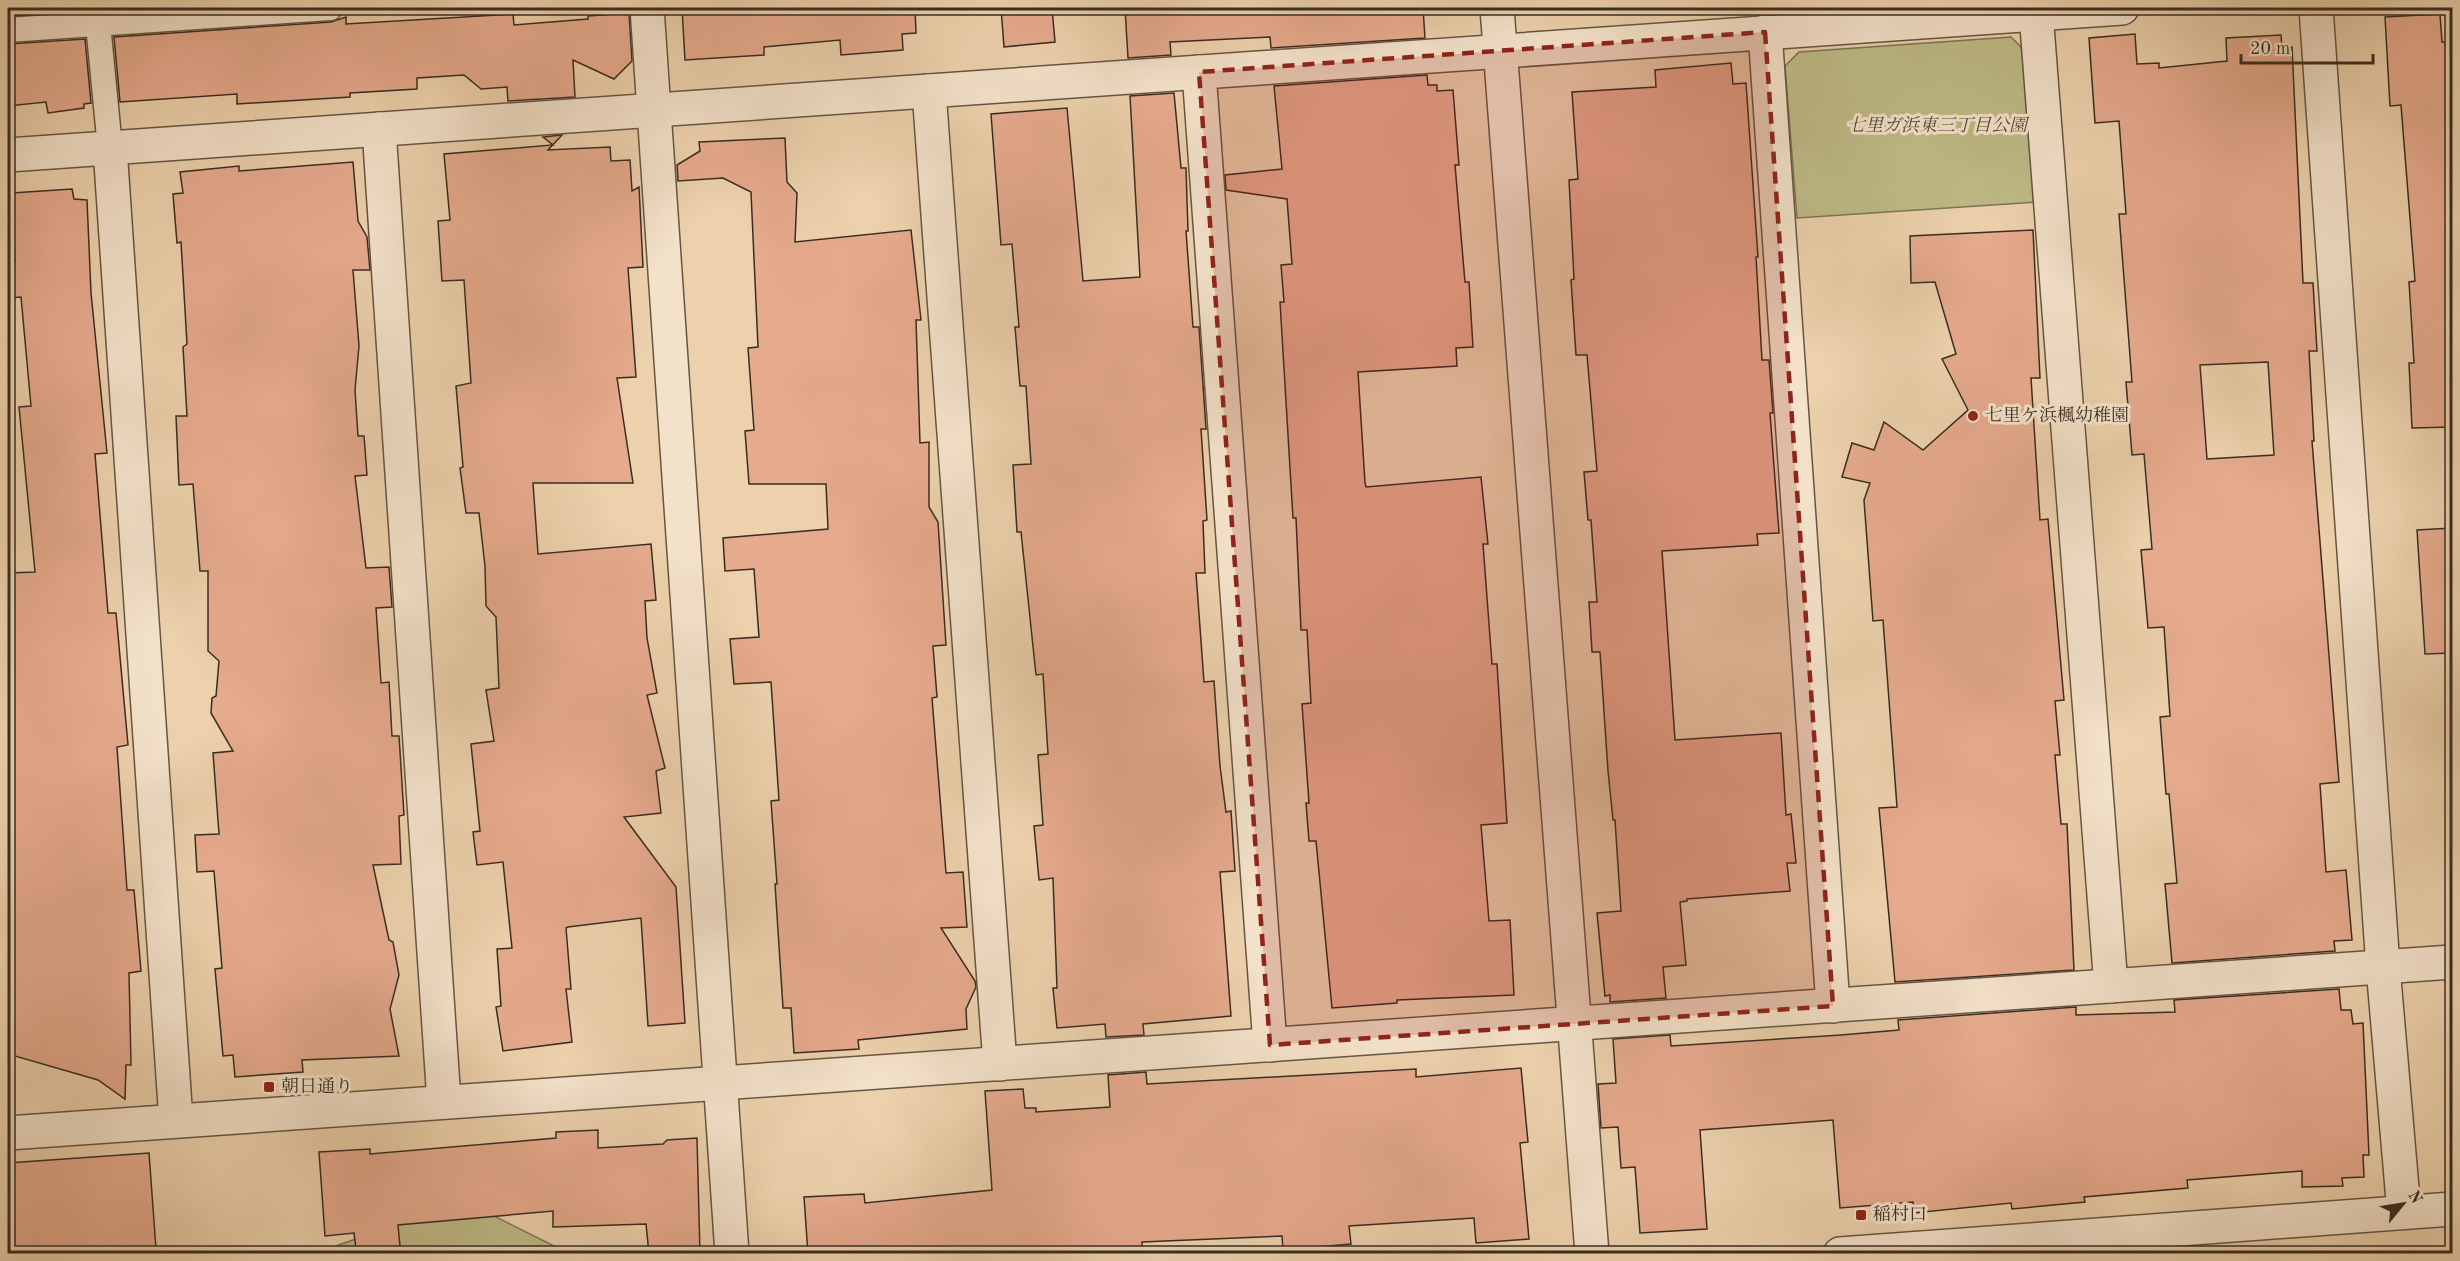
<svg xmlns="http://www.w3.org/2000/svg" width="2460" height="1261" font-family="'Old Standard TT','Noto Serif JP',serif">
	<rect width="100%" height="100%" fill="#ecd1ac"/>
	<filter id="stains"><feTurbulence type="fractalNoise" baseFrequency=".00333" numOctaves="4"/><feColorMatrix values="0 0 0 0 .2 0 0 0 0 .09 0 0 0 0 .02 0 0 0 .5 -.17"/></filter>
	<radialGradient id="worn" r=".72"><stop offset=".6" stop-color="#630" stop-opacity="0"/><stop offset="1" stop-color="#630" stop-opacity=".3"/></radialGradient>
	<!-- green -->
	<g fill="#bdba86" stroke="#7a7454" stroke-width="1.5">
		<polygon points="2011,37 2026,52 2037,202 1797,218 1785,66 1799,52"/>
		<polygon points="464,1201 568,1253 313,1254"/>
	</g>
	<!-- building -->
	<g fill="#e6aa8d" stroke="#382d22" stroke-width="1.5" fill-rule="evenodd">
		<polygon points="8,8 128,8 8,16"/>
		<polygon points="682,8 915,8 916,33 902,34 903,50 841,55 840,40 764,47 764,55 685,60"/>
		<polygon points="1001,8 1052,8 1055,42 1004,47"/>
		<polygon points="1125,8 1423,8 1425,38 1271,48 1270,37 1170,42 1171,55 1128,58"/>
		<polygon points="629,13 632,61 614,79 573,60 575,97 508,101 507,87 481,89 464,75 417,78 417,89 350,93 350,97 237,104 237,94 120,102 114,37 331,22 346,17 346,24 513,14 514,25 588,19 588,16"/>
		<polygon points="2440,14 2442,42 2452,42 2452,427 2412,428 2409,363 2414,363 2409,282 2415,281 2401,105 2390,106 2385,17"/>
		<path d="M2135,34L2137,64L2159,63V68L2227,61L2226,38L2281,35L2282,48L2292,47L2303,283H2313L2317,351H2309L2314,441H2312L2339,782L2320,784L2326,872L2346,870L2352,940L2334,941L2335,951L2172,963L2165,884L2177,883L2169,794H2166L2160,717L2170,716L2164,627L2148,628L2141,550L2152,549L2144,454L2132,455L2126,382H2132L2119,214H2126L2119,121L2095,123L2089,38ZM2268,362L2274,455L2207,459L2200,365Z"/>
		<polygon points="85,39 91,103 84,104 84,108 48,113 46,102 8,106 8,44"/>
		<polygon points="1731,63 1733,84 1746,83 1758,257 1756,257 1762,360 1769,360 1773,413 1770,413 1779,533 1757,534 1758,545 1662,551 1675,740 1781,733 1786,815 1791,814 1796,863 1787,863 1790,891 1687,899 1687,901 1680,902 1686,965 1663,967 1666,998 1610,1002 1610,995 1605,996 1597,913 1621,911 1615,820 1613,820 1608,771 1600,652 1592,652 1589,602 1597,602 1591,520 1588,520 1584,472 1597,471 1587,355 1576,355 1571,280 1574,279 1569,180 1578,179 1572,92 1656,87 1655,70"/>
		<polygon points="1427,75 1428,85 1437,85 1437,91 1453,90 1459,165 1455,165 1465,282 1469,282 1473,347 1456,348 1457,366 1358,372 1365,483 1366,487 1481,477 1488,544 1483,544 1492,664 1497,664 1507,823 1481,825 1489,921 1510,920 1514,995 1397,1000 1397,1003 1332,1008 1316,841 1309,841 1306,803 1309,803 1302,704 1311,703 1307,630 1301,630 1296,518 1293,518 1280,302 1284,302 1281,265 1292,264 1287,199 1226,190 1225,175 1282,169 1274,86"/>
		<polygon points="1174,93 1181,168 1186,168 1188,231 1186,231 1193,327 1199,327 1206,429 1201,429 1207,520 1203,521 1205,573 1196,573 1204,682 1214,681 1220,766 1226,812 1231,811 1235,871 1220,872 1231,1016 1143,1024 1144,1035 1106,1037 1105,1024 1057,1028 1053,988 1057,988 1053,878 1039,880 1034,826 1043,825 1038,755 1048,754 1043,674 1036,675 1021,532 1017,532 1013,465 1031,464 1026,386 1020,386 1015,327 1019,327 1012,244 1001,245 991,114 1067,108 1083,281 1140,277 1130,96"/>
		<polygon points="562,135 548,150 610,147 611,161 630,160 632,191 639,187 643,267 628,268 636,377 617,378 633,483 533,483 538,554 651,544 656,600 645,601 647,638 657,693 647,695 665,768 656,771 661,813 624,817 676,887 685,1023 648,1026 641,918 568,927 566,928 571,989 566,989 572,1042 503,1051 496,1007 501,1006 497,949 512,948 503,862 477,865 473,832 480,831 471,744 494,741 486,690 499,688 496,617 486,606 485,566 479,513 466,513 460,468 463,467 456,386 471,383 464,280 442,281 438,221 450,220 444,154 553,145 543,137"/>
		<polygon points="785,138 787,182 797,193 795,242 911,230 921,320 916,320 920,443 929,442 929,507 938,522 946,645 933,646 937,697 932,698 946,873 963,872 967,927 941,928 975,981 976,987 966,1009 967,1029 858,1040 859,1049 794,1053 791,1008 783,1008 775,884 777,884 771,801 779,800 771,682 734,684 730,639 759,637 754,569 725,571 723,538 828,529 826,484 749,484 745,431 754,430 748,348 758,347 751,192 723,178 678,181 677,165 700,151 699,142"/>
		<polygon points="353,162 358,221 367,237 370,270 353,270 359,346 355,390 358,436 364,436 367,475 355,476 366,568 389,567 392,607 376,608 381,683 389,682 392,736 399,736 404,815 399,816 401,864 373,865 389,940 393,942 399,975 390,1009 399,1056 302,1060 303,1072 235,1077 233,1055 223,1056 215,969 222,968 214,871 197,872 195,835 219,834 213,753 233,751 211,713 212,698 216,696 219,661 208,651 208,571 200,571 193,484 179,485 176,416 187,416 183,347 187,344 181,242 177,243 173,194 183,193 180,172 239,166 239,171"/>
		<polygon points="72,189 74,199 87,200 91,293 107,453 95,454 108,613 116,613 128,745 117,747 127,890 134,890 141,971 129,973 131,1065 126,1065 125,1099 98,1080 8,1054 8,573 35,572 19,407 31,406 21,297 8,298 8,262 15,261 12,193"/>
		<polygon points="2033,230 2040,378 2031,378 2040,520 2048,519 2064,700 2055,701 2060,755 2055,755 2061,824 2067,824 2074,970 1895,982 1879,808 1897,807 1883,620 1873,621 1864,500 1870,483 1842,477 1852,443 1874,450 1884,422 1923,450 1968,410 1942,359 1956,354 1935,282 1911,283 1910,236"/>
		<polygon points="2452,528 2452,653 2425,654 2417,530"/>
		<polygon points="2339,989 2341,1010 2351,1010 2353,1024 2363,1023 2369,1155 2363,1155 2364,1177 2342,1178 2343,1186 2302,1187 2302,1171 2187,1180 2188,1188 2084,1197 2085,1202 2012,1209 2011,1203 1914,1213 1913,1202 1840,1208 1833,1120 1700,1130 1707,1229 1640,1233 1635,1167 1621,1168 1618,1127 1601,1128 1598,1084 1616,1083 1613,1039 1670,1035 1671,1046 1841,1035 1899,1030 1898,1020 2076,1007 2076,1015 2175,1012 2174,1000"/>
		<polygon points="1521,1068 1528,1142 1520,1143 1529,1239 1476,1243 1474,1218 1349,1226 1351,1244 1283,1250 1282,1236 1142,1242 1142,1254 808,1254 804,1197 864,1194 865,1203 992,1190 985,1091 1023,1089 1025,1108 1036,1108 1036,1112 1110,1107 1108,1075 1146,1072 1147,1084 1416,1069 1416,1077"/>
		<polygon points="598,1130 598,1148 663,1144 667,1140 697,1138 700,1254 649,1254 646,1224 553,1227 553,1211 398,1225 400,1246 356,1249 354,1233 325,1236 319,1152 370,1149 370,1154 556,1138 556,1132"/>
		<polygon points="149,1153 156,1249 85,1254 8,1254 8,1163"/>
	</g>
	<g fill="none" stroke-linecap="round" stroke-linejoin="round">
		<defs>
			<g id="service">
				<polyline points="98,24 110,148"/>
				<polyline points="8,30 330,8"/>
			</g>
			<g id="minor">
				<polyline points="647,8 732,1254"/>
				<polyline points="2316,8 2383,967 2404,1212"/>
				<polyline points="2036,13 2111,986"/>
				<polyline points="1765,32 1833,1006"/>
				<polyline points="1199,72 1270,1045"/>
				<polyline points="929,91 1000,1064"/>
				<polyline points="379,129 444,1102"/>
				<polyline points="110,148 176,1121"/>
				<polyline points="8,155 2122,8"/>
				<polyline points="721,1083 2452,962"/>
			</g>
			<g id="tertiary">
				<polyline points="1497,8 1592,1254"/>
				<polyline points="8,1133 721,1083"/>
				<polyline points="1840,1254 2452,1209"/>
			</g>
		</defs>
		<!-- service casing -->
		<use href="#service" stroke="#655644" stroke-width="27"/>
		<!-- minor casing -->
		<use href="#minor" stroke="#655644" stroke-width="36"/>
		<!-- tertiary casing -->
		<use href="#tertiary" stroke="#655644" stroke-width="36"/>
		<!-- service -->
		<use href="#service" stroke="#f3e1c9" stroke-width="24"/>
		<!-- minor -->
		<use href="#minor" stroke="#f3e1c9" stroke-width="33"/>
		<!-- tertiary -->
		<use href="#tertiary" stroke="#f3e1c9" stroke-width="33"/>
	</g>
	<!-- marked area -->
	<path fill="#8f2418" fill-opacity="0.2" stroke="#8f2418" stroke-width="4.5" stroke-dasharray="12 8" stroke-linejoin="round" d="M1765,32L1833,1006L1270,1045L1199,72Z"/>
	<!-- markers -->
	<g fill="#8f2418" stroke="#f3e1c9" stroke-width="2">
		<circle cx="1973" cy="416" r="6"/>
		<rect x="263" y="1081" width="12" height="12" rx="3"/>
		<rect x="1855" y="1209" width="12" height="12" rx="3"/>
	</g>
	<g text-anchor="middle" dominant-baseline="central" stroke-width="6" stroke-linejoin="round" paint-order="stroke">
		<!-- park labels -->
		<g font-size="18" font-style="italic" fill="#534936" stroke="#f3e1c9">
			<text x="1937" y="126">七里ガ浜東三丁目公園</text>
		</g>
		<!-- poi labels -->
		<g font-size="18" fill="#382d22" stroke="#f3e1c9" text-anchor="start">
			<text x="1985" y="416">七里ケ浜楓幼稚園</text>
			<text x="281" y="1087">朝日通り</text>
			<text x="1873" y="1215">稲村口</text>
		</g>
	</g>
	<!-- margin -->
	<rect width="2460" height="1261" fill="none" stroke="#ecd1ac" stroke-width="30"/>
	<rect x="9" y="9" width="2442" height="1243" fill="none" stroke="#382d22" stroke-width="3"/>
	<rect x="15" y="15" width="2430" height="1231" fill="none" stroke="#382d22" stroke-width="1.5"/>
	<!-- north arrow -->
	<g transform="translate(2403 1204) rotate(60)" stroke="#f3e1c9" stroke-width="4.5" paint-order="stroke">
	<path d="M0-4.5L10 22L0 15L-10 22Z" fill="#382d22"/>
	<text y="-9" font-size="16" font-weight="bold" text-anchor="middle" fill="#382d22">N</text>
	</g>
	<!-- scale -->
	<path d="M2241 54v9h132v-9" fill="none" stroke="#382d22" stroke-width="3"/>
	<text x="2250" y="54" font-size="18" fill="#382d22" stroke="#f3e1c9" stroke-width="4.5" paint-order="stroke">20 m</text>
	<rect width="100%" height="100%" filter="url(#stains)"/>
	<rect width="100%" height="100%" fill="url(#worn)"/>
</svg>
